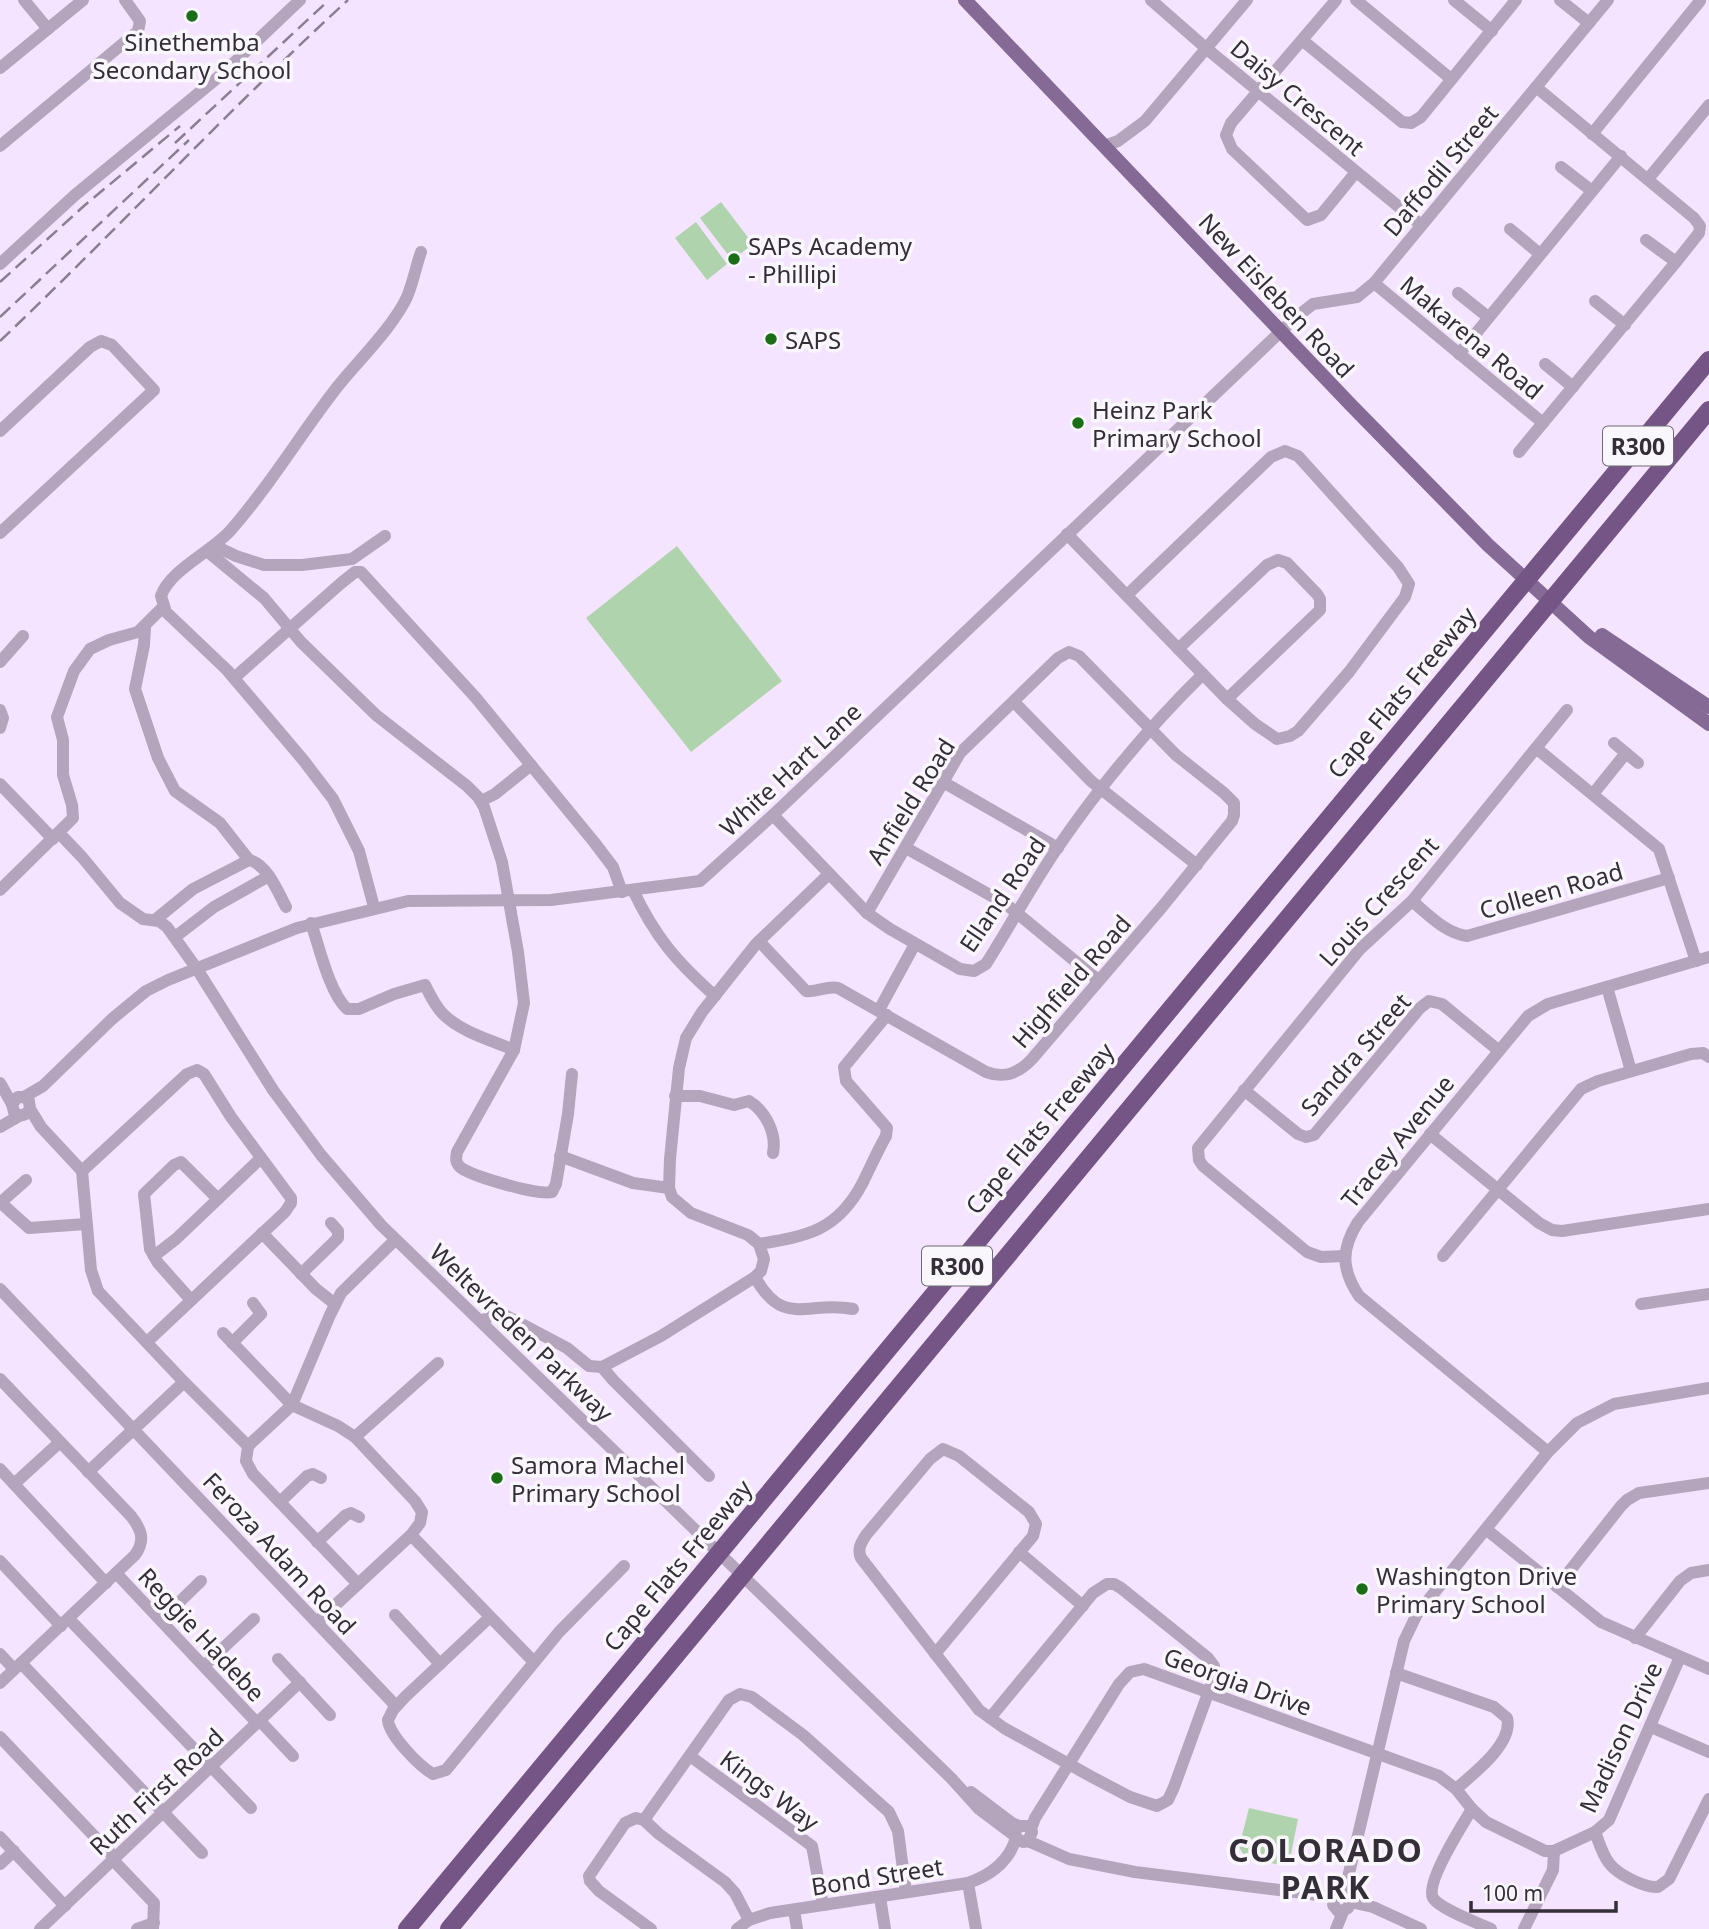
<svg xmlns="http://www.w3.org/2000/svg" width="1709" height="1929" font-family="'Noto Sans',sans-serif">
	<rect width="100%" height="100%" fill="#f4e4ff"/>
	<!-- park -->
	<g fill="#afd3ac">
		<polygon points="721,202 753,244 732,260 700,218"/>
		<polygon points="696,222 727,264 707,280 675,238"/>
		<polygon points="677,546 782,681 691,752 586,618"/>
		<polygon points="1249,1808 1298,1819 1291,1854 1277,1864 1247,1860 1239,1847"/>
	</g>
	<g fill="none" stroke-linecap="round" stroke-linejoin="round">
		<!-- minor -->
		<g stroke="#b4a5bd" stroke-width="12">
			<polyline points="24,0 48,29"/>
			<polyline points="1151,0 1207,49 1421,225"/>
			<polyline points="1336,0 1231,123 1226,135 1232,149 1307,220 1321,215 1356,172"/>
			<polyline points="1356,0 1451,79"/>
			<polyline points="1454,0 1492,31"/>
			<polyline points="1560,0 1589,23"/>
			<polyline points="1302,40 1402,122 1411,123 1421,117 1516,0"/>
			<polyline points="0,68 83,0"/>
			<polyline points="1592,134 1700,1"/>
			<polyline points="0,146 138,31 140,21 125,0"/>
			<polyline points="1104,146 1118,141 1145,121 1247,0"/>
			<polyline points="1561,167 1592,191"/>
			<polyline points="1648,179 1709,105"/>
			<polyline points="1510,229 1540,254"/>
			<polyline points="1646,240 1676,262"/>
			<polyline points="0,264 75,195 222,74 300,0"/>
			<polyline points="1374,283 1543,423"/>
			<polyline points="1458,293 1488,317"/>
			<polyline points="1595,301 1625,325"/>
			<polyline points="1459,354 1621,156"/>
			<polyline points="1545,364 1573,387"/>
			<polyline points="0,431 90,347 101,341 112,345 154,390 0,533"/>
			<polyline points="1519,452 1676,262 1699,233 1700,226 1694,218 1536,87"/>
			<polyline points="1067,534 1227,699 1255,724 1277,739 1290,736 1298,731 1349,672 1405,597 1409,584 1398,567 1298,456 1285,451 1271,457 1127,595"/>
			<polyline points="215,546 236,556 264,565 302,565 352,559 385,536"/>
			<path d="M207,551L264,598L301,642L376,715L467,786L478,797L484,807L502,862L518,952L524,1003L514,1050L457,1152C456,1158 455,1162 460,1167C471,1176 539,1196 552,1192L556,1184L568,1114L572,1074"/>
			<polyline points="145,627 144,645 135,689 158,758 175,791 220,823 249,860"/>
			<polyline points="1178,649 1267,565 1278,560 1287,563 1317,594 1320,599 1320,610 1227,699"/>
			<polyline points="0,662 23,636"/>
			<polyline points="234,678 340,584 355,572 361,572 476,698 594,842 613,867 622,892"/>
			<polyline points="1014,702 1091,781 1197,865"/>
			<polyline points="0,710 3,718 0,728"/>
			<polyline points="1614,743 1638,763"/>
			<polyline points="1536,748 1567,710"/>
			<polyline points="943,782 1058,848"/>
			<polyline points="0,784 53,839"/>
			<polyline points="1593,794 1626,753"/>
			<polyline points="481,801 495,794 531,765"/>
			<path d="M773,815L867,913L890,929L960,969L974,971L986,964C1010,926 1031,887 1056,850C1099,787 1149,727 1203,674"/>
			<polyline points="59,833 82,857 120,903 143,919 159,921 167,927 197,969 273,1090 321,1155 381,1225 951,1778 979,1809 1015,1836"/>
			<polyline points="906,848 1006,904 1098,980"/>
			<polyline points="0,890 73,818 72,805 63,775 63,740 57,717 74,671 90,649 109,640 138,632 163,607"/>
			<path d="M633,890C655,937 677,962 715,996"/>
			<path d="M1412,901C1429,915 1445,933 1467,936L1669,878"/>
			<path d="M374,907L359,851L333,799L304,761L227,670L166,612L161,596C170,570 211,552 230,531C270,486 301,433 338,386C359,360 393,327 407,297C413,283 416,266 421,252"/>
			<path d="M155,920L193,889L249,860C267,864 278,892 286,907"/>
			<path d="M311,923C319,946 329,992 347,1009H359L394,994L425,985C430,995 435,1006 443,1014C461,1032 491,1040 514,1050"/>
			<polyline points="175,937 214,907 269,876"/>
			<path d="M759,941L806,991C817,993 827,985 838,988L986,1072C1005,1079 1019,1073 1032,1059L1162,907L1232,821L1234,815V803L1224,793L1176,755L1079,656L1069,652L1058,658L960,753L867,913"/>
			<polyline points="1607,987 1631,1071"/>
			<polyline points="879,1010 915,944"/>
			<polyline points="0,1083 12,1104"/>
			<polyline points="1244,1090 1298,1134 1306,1137 1314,1135 1420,1008 1429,1001 1442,1004 1498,1050"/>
			<path d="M675,1096H700L734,1105L749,1101C765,1111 777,1133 773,1153"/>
			<polyline points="24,1097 43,1086 112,1019 146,991 168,980 297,928 408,901 551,900 700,881 773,815 1295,318 1313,304 1357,297 1374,283 1608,0"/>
			<path d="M30,1109C26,1116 20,1117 14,1112L12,1104L18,1097H24L29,1101L30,1109L41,1127L82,1171L91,1270L98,1291L184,1382L248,1446"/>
			<polyline points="0,1127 19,1116"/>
			<polyline points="1430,1134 1539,1223 1552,1230 1562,1231 1709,1209"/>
			<polyline points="560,1156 633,1183 669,1188"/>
			<polyline points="82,1171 187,1074 197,1070 204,1074 231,1117 291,1198 291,1203 285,1212 147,1342"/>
			<polyline points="0,1203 26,1180"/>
			<polyline points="1,1203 29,1228 86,1224"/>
			<polyline points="262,1233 316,1289 335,1304"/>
			<path d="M759,1244C807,1236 837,1231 862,1184C870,1168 877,1152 886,1136L887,1128L846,1081L844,1067L887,1015"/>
			<polyline points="154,1256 176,1239 261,1158"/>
			<polyline points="1344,1256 1321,1257 1307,1252 1203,1166 1199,1160 1198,1148 1360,949 1412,901 1536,748 1659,849 1696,961"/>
			<polyline points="1443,1256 1581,1089 1598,1081 1691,1054 1703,1053 1709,1057"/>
			<polyline points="301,1274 338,1238 338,1231 331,1223"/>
			<path d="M755,1277C784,1329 807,1300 853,1309"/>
			<polyline points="0,1289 396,1706"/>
			<polyline points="191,1300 158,1263 150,1249 144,1194 174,1165 181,1162 218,1199"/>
			<polyline points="1641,1304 1709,1294"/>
			<polyline points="481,1321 499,1312 567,1348 589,1366 602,1367 661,1336 755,1277 761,1271 764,1259 759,1244 748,1235 691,1213 672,1197 669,1188 670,1159 679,1068 686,1038 702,1012 756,944 829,874"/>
			<polyline points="223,1333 292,1405 338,1426 355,1437 415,1501 422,1512 420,1523 411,1535 317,1622"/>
			<polyline points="232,1343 261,1314 253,1303"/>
			<polyline points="602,1367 613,1380 709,1476"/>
			<path d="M0,1379L131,1516C141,1529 146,1540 135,1555L0,1683"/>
			<polyline points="355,1437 438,1363"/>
			<polyline points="248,1446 292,1405 330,1315 341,1293 395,1240"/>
			<polyline points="248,1446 246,1461 253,1474 358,1584"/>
			<path d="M1548,1452L1359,1296C1341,1269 1341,1249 1358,1222L1528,1016L1548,1004L1709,957"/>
			<polyline points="0,1469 106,1583"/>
			<polyline points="88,1472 184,1382"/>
			<polyline points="14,1484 60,1442"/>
			<polyline points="280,1502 307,1476 313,1474 321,1478"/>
			<polyline points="1487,1530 1601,1622 1709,1669"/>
			<polyline points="411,1535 534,1662"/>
			<polyline points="317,1542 346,1515 351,1513 359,1517"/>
			<polyline points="1019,1552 1083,1606"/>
			<polyline points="0,1561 61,1626"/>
			<polyline points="116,1573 257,1723"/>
			<polyline points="1557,1587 1621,1506 1627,1500 1639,1493 1709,1483"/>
			<polyline points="395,1615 440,1664"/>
			<path d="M490,1617L405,1697L393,1710L388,1720C389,1735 419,1766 433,1774L446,1770L559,1632L624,1566"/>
			<polyline points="69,1619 251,1808"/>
			<polyline points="161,1620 201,1581"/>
			<polyline points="1635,1638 1680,1581 1691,1573 1709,1570"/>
			<polyline points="0,1654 14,1669"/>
			<path d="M935,1654L1033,1536L1036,1524L1029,1512L959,1456L943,1449L930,1459L866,1535C861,1543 857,1549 861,1558L979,1710L1004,1728L1092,1777L1130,1797L1157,1806L1168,1800L1174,1787L1214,1677V1666L1208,1658L1121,1588L1114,1584H1107L1093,1593L990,1718"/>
			<polyline points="278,1659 330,1715"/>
			<polyline points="21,1663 202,1853"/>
			<polyline points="204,1666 254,1619"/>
			<path d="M1396,1673L1494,1707L1507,1718C1514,1743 1473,1774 1456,1789"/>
			<polyline points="260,1721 293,1756"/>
			<polyline points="1651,1727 1709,1752"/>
			<polyline points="0,1737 115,1858"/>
			<polyline points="690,1756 812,1846 823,1905"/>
			<polyline points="971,1792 1012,1823 1019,1826 1028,1826 1032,1832 1028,1841 1023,1842 1016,1838 1015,1832 1019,1826"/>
			<path d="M1472,1809C1463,1824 1425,1883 1433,1898C1440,1909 1478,1923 1491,1929"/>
			<polyline points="644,1820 659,1834 725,1882 735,1893 749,1920"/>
			<polyline points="1031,1829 1035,1818 1119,1684 1130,1672 1144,1669 1439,1776 1456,1789 1472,1809 1486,1822 1545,1851 1554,1851 1595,1832 1609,1820 1680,1657"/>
			<path d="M1595,1832C1599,1842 1602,1854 1609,1863C1617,1874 1644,1888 1658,1887L1669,1879L1709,1799"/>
			<polyline points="0,1837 65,1906"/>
			<polyline points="1028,1841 1069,1859 1135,1872 1335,1897"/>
			<polyline points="113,1860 154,1903 153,1929"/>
			<polyline points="0,1864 14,1851"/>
			<polyline points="968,1883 976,1929"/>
			<polyline points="1339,1894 1335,1897 1333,1905 1339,1912 1348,1908 1350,1902 1348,1898"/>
			<polyline points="1347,1896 1346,1886 1404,1641 1417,1614 1548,1452 1577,1423 1614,1404 1709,1388"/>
			<polyline points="880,1897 885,1929"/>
			<polyline points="1350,1902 1373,1907 1421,1929"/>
			<polyline points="794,1910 797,1929"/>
			<polyline points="40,1929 300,1682"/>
			<polyline points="137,1929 154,1923"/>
			<polyline points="651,1929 599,1891 590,1881 589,1876 625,1823 636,1818 644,1820 729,1700 740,1694 752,1697 803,1735 889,1812 898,1831 906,1892"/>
			<path d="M737,1929L749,1920L770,1913L968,1883C991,1875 1009,1862 1016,1838"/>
			<polyline points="1336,1929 1343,1912"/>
			<polyline points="1524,1929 1553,1870 1554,1851"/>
		</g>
		<!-- major -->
		<g stroke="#856a95" stroke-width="14">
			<polyline points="965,0 1350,404 1488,545 1589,637 1709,724"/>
			<polyline points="1602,635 1709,707"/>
		</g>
		<!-- highway -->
		<g stroke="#745586" stroke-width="18">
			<polyline points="407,1929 1709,360"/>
			<polyline points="449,1929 1709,410"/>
		</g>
		<!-- rail -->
		<g stroke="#897f90" stroke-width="2.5" stroke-dasharray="14 7" stroke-linecap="butt">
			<polyline points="175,143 329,0"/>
			<polyline points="0,282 85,205 180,126"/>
			<polyline points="0,317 189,140"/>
			<path d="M0,341C118,229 228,110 348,0"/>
		</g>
	</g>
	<!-- markers -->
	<g fill="#1a6e17" stroke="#faf7fc" stroke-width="2.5">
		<circle cx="192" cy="16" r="7"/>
		<circle cx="734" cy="259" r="7"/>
		<circle cx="771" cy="339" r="7"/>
		<circle cx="1078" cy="423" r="7"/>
		<circle cx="497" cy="1478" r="7"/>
		<circle cx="1362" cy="1589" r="7"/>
	</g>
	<g text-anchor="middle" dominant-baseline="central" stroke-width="7" stroke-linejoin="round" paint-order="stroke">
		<!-- shield labels -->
		<g fill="#faf7fc" stroke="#6f6a73" stroke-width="2">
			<rect x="1603" y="426.5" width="70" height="39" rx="5"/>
			<rect x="922" y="1246.5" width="70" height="39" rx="5"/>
		</g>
		<g font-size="23" font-weight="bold" fill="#342e38">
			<text x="1638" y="446">R300</text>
			<text x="957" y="1266">R300</text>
		</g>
		<!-- poi labels -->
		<g font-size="24" fill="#342e38" stroke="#faf7fc" text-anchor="start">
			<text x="192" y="41" text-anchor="middle">Sinethemba<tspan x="192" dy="28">Secondary School</tspan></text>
			<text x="748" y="245">SAPs Academy<tspan x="748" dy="28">- Phillipi</tspan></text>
			<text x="785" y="339">SAPS</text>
			<text x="1092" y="409">Heinz Park<tspan x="1092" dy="28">Primary School</tspan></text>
			<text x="511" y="1464">Samora Machel<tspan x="511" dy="28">Primary School</tspan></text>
			<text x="1376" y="1575">Washington Drive<tspan x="1376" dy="28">Primary School</tspan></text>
		</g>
		<!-- street labels -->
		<g font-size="24" fill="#342e38" stroke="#faf7fc">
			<text transform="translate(1298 97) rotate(40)">Daisy Crescent</text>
			<text transform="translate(1440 170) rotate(-50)">Daffodil Street</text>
			<text transform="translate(1277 295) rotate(47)">New Eisleben Road</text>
			<text transform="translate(1472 337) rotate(40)">Makarena Road</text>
			<text transform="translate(1401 692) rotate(-50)">Cape Flats Freeway</text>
			<text transform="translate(790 769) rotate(-43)">White Hart Lane</text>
			<text transform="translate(910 801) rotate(-58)">Anfield Road</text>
			<text transform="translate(1551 890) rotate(-16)">Colleen Road</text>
			<text transform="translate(1002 894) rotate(-56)">Elland Road</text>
			<text transform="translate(1378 901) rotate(-48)">Louis Crescent</text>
			<text transform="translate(1071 981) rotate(-49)">Highfield Road</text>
			<text transform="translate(1355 1054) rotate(-49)">Sandra Street</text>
			<text transform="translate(1039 1128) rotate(-50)">Cape Flats Freeway</text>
			<text transform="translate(1397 1141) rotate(-51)">Tracey Avenue</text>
			<text transform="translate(522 1332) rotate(44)">Weltevreden Parkway</text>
			<text transform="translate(280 1553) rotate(47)">Feroza Adam Road</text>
			<text transform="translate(677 1565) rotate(-50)">Cape Flats Freeway</text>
			<text transform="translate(202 1634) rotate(47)">Reggie Hadebe</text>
			<text transform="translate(1238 1681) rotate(20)">Georgia Drive</text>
			<text transform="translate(1620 1737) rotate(-65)">Madison Drive</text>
			<text transform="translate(770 1790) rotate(37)">Kings Way</text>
			<text transform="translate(156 1791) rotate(-43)">Ruth First Road</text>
			<text transform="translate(877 1876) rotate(-9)">Bond Street</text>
		</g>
		<!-- district labels -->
		<g font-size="32" font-weight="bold" letter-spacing="2" fill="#342e38" stroke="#faf7fc">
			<text x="1326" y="1849">COLORADO<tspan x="1326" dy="37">PARK</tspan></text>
		</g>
	</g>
	<!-- scale -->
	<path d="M1471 1901v10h145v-10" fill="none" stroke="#342e38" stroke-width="3.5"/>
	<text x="1482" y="1901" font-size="21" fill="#342e38" stroke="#faf7fc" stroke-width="5" paint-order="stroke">100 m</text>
</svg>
